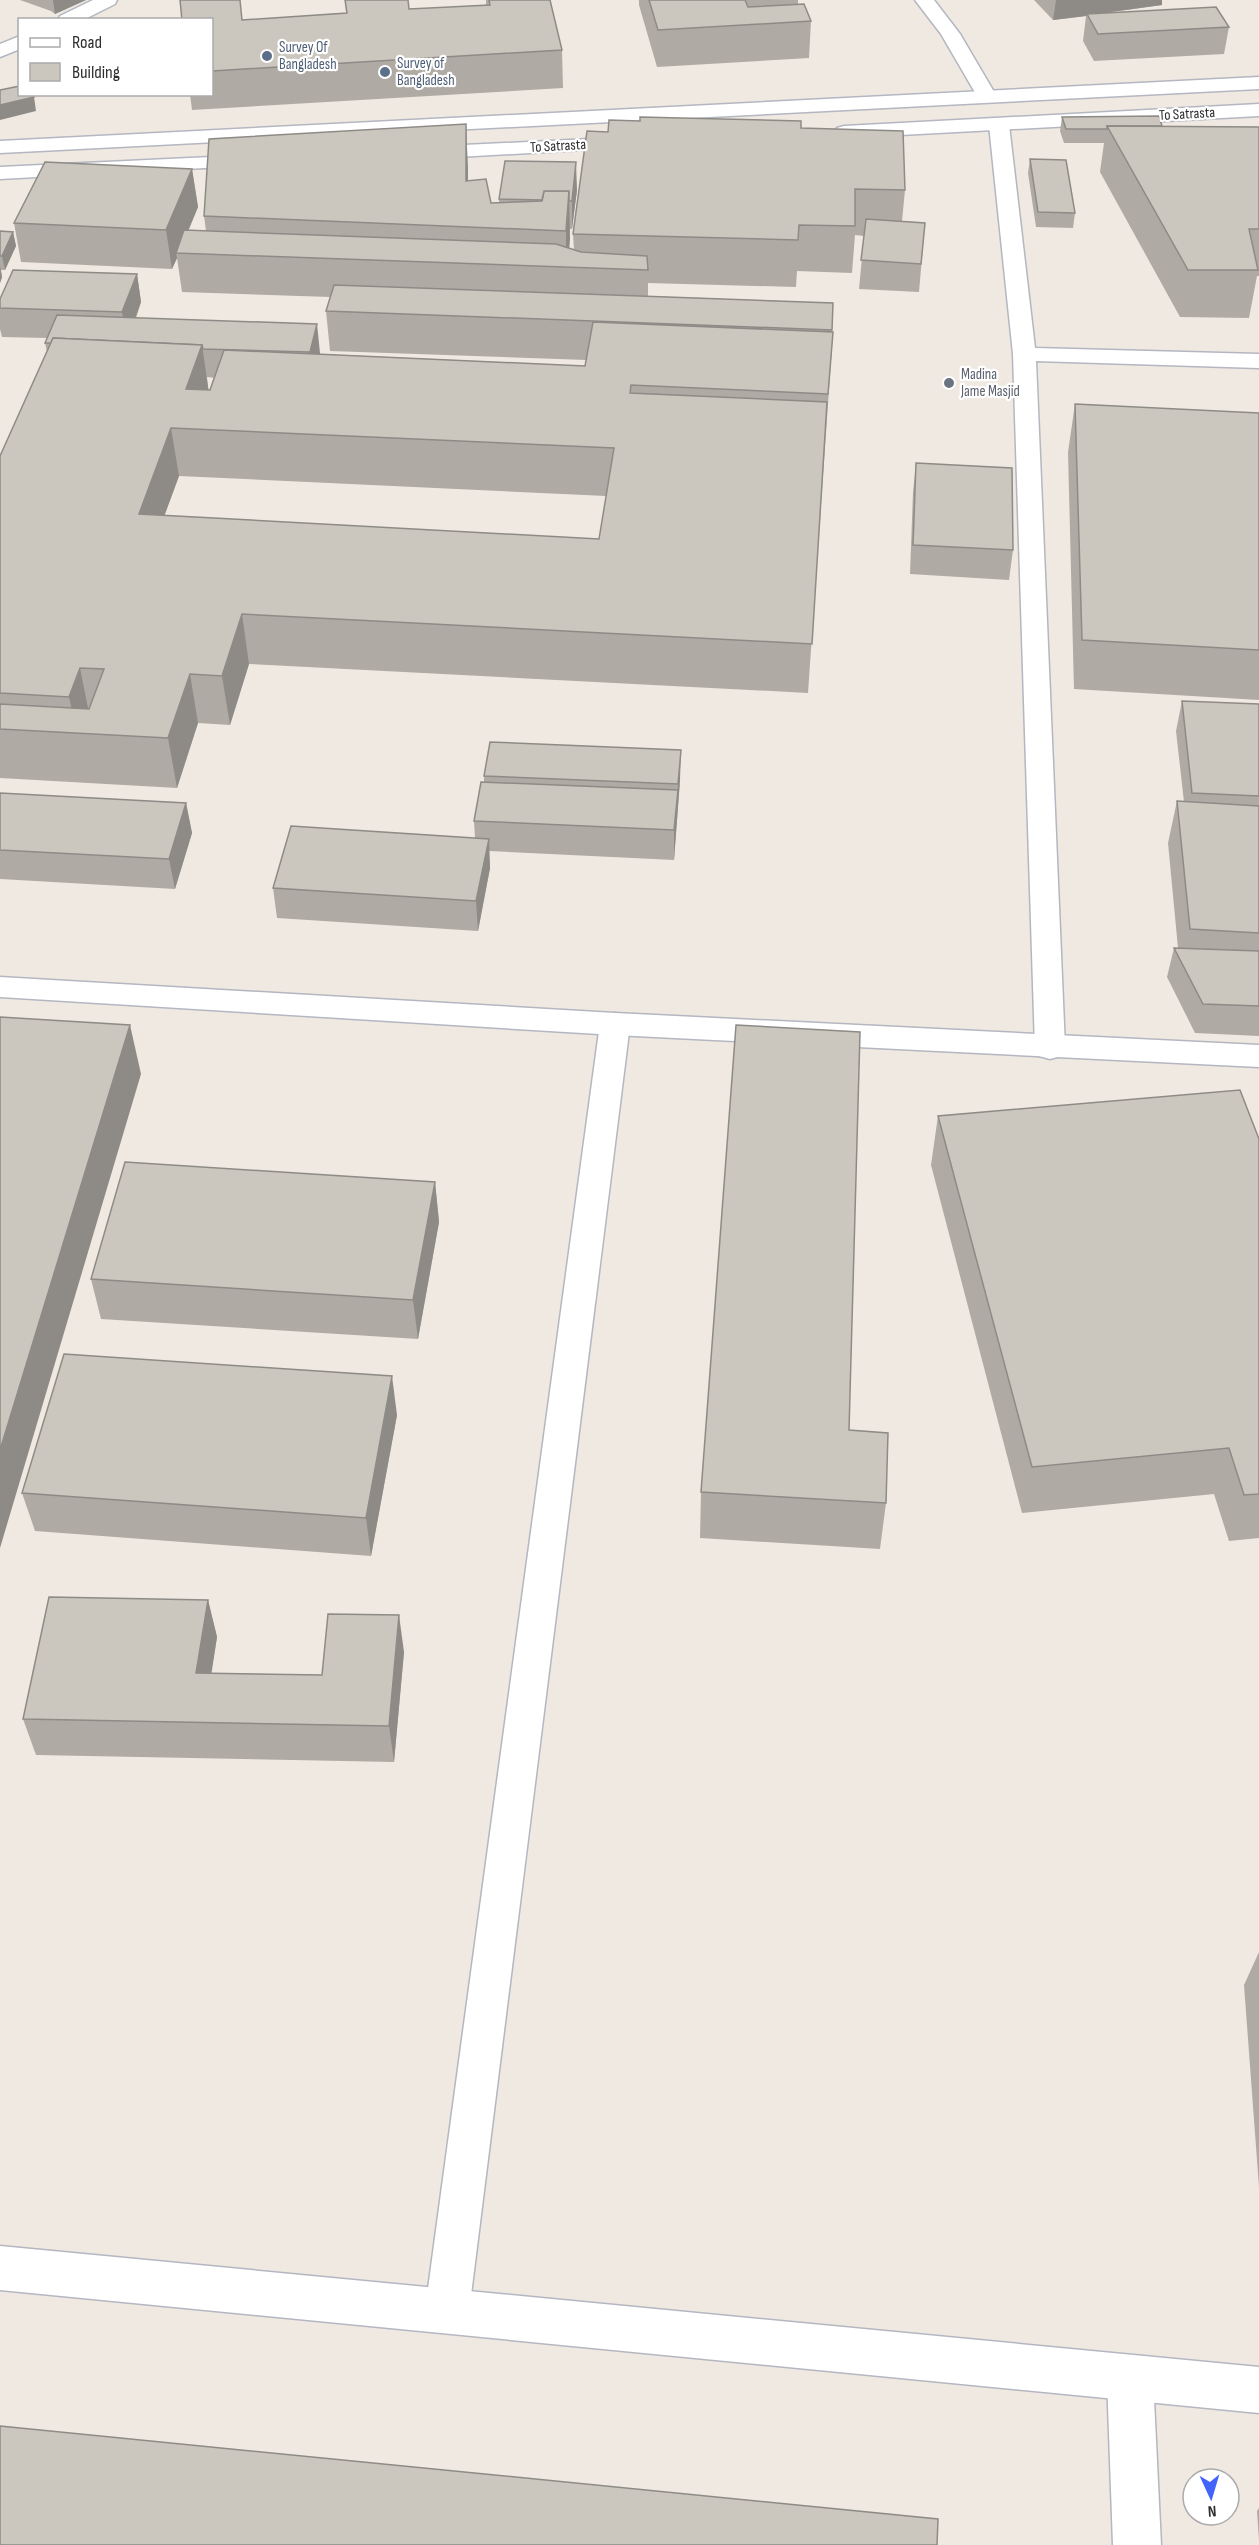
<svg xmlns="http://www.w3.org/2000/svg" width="1259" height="2545" font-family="'Sofia Sans Condensed',sans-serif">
	<rect width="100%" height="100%" fill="#efe9e1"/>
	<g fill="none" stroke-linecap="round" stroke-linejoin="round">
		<defs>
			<g id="lane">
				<polygon points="93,0 117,0 115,4 83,20 58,20 60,16"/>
				<polygon points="915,0 934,0 960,34 997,97 994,101 980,101 941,34"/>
				<polygon points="20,36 20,49 0,57 0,44"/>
			</g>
			<g id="street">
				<polygon points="999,119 1006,121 1009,125 1035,348 1259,354 1259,368 1036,361 1065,1048 1061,1056 1050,1059 1039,1056 1035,1048 1013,354 989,125 992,121"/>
				<polygon points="615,1013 626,1017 630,1024 469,2311 463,2327 447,2333 431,2327 425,2311 600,1024 604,1017"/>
				<polygon points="1130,2355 1146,2362 1153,2378 1161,2545 1113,2545 1107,2378 1114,2362"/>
			</g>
			<g id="secondary">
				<polygon points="1259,77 1259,89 0,153 0,141"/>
				<polygon points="1259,104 1259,116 844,138 837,136 834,132 837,128 844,126"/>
				<polygon points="631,137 638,139 641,143 638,147 422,159 415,157 412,153 415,149 422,147"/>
				<polygon points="253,155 260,157 263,161 260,165 0,179 0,167"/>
				<polygon points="0,977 615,1013 1259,1045 1259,1067 615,1035 0,997"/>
				<polygon points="0,2246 1259,2367 1259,2413 0,2290"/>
			</g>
		</defs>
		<!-- lane casing -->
		<use href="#lane" stroke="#b4b7c1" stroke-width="3"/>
		<!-- street casing -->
		<use href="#street" stroke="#b4b7c1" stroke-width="3"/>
		<!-- secondary casing -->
		<use href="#secondary" stroke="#b4b7c1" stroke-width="3"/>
		<!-- lane -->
		<use href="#lane" fill="#fff" fill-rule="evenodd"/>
		<!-- street -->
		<use href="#street" fill="#fff" fill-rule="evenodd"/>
		<!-- secondary -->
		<use href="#secondary" fill="#fff" fill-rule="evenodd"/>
	</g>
	<!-- wall -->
	<g fill="#afaba4" fill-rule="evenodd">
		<polygon points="20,0 86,0 55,14 51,11"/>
		<polygon points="345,0 409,9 486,6 486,0 550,0 562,50 563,88 192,110 190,94 212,94 212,20 242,20 346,13"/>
		<polygon points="639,0 798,0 798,4 811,21 809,58 657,67 639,5"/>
		<polygon points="1034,0 1162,0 1162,5 1105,13 1229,27 1224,54 1094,61 1083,41 1086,16 1053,20"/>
		<polygon points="1062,117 1162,126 1259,127 1259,276 1257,276 1249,318 1180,317 1100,172 1104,143 1064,143 1060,131"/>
		<path d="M466,124L468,180L491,203H499V199L577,190L572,229H570L569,248L574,250L573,234L608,132L801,128L905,190L902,221L925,223L919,292L859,289L864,236L855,235L852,273L797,271L796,287L648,283V296L833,303L832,332H833L808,693L249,664L230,725L198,723L177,788L0,778V456L47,352L45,343L47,338L2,337L0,329V299L137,274L141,302L136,318L320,353V354L585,366L586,360L330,351L326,311L330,297L182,292L177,258L172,269L21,262L14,223L192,169L198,207L188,231H206L204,216ZM207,377L215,378L210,390H208ZM179,476L606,496L599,539L164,516Z"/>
		<polygon points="1030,159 1075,213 1073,228 1036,227 1028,173"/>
		<polygon points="0,231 13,232 16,246 5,270 1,270 2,277 0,283"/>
		<polygon points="1075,404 1259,413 1259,700 1074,689 1068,452"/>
		<polygon points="916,463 1013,550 1009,580 910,574 913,492"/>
		<polygon points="1182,701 1259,704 1259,1036 1195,1033 1167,977 1174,948 1178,948 1168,843 1177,801 1184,802 1176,731"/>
		<polygon points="484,776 680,780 674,860 489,851 490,868 478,931 277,918 273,888 475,838 474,821 484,782"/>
		<polygon points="0,793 186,803 192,833 175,889 0,879"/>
		<polygon points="938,1116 1259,1139 1259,1538 1229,1541 1214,1494 1022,1513 931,1165"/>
		<polygon points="435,1182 439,1222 418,1339 101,1319 91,1279"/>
		<polygon points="397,1415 371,1556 35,1531 22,1493"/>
		<polygon points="849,1430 886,1503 880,1549 700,1538 701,1492"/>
		<polygon points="208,1600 217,1637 211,1673 322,1675 404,1652 394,1762 36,1755 23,1719"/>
		<polygon points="1259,1952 1259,2187 1244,1985"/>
		<polygon points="1259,2508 1259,2541 1257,2511"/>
	</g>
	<!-- shaded-wall -->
	<g fill="#8e8b86">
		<polygon points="53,0 86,0 55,14"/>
		<polygon points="1056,0 1162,0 1162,5 1088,15 1087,14 1086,16 1053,20"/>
		<polygon points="34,97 36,111 0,120 0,105"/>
		<polygon points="466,124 468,169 468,227 466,181"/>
		<polygon points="576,162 577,190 572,229 572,201"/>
		<polygon points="192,169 198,207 179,253 176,253 177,258 172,269 166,230"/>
		<polygon points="569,191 570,238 568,267 566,267 566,231"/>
		<polygon points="13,232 16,246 5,270 2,256"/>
		<polygon points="0,266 2,277 0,283"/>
		<polygon points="137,274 141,302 127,341 122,312"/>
		<polygon points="317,324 320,353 313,381 310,352"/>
		<polygon points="202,345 209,393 186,389"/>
		<polygon points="171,428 179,476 147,563 139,514"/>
		<polygon points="242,614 249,664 230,725 222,676"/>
		<polygon points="80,668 90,718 77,733 69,697"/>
		<polygon points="190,674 198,723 177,788 168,738"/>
		<polygon points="681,750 680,780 674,860 674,830"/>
		<polygon points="186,803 192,833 175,889 169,859"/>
		<polygon points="489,839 490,868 478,931 476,901"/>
		<polygon points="130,1025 141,1074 0,1548 0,1450"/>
		<polygon points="435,1182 439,1222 418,1339 413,1300"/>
		<polygon points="392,1376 397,1415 371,1556 366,1518"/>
		<polygon points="208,1600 217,1637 206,1709 196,1673"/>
		<polygon points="399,1615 404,1652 394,1762 389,1726"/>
	</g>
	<!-- building -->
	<g fill="#cbc7bf" stroke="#8e8b86" stroke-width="1.5" fill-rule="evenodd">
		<polygon points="180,0 240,0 242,20 347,13 345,0 408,0 409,9 490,5 489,0 550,0 562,50 212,71 212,20 182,20"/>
		<polygon points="649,0 745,0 748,7 804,4 811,21 658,30"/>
		<polygon points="1216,7 1229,27 1098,34 1087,14"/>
		<polygon points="20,86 20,94 32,94 34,97 0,105 0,90"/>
		<polygon points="1159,116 1162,126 1107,126 1107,129 1066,129 1062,117"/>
		<polygon points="640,117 801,121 801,128 903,131 905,190 855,189 855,226 799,225 798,240 573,234 587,131 608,132 609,120 640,121"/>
		<polygon points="466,124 466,181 486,179 491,203 542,201 544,191 569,191 566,231 204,216 209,139"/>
		<polygon points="1107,126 1259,127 1259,229 1249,229 1258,270 1188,270"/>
		<polygon points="1030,159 1066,160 1075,213 1038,212"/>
		<polygon points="505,161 576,162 572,201 569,201 569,191 544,191 542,200 499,199"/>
		<polygon points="45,162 192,169 166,230 14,223"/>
		<polygon points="866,219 925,223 921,264 861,260"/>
		<polygon points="184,230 556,244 581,252 647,256 648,270 176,253"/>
		<polygon points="0,231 13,232 2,256 0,256"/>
		<polygon points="13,270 137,274 122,312 0,308 0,299"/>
		<polygon points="334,285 833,303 832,330 326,311"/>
		<polygon points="57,315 317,324 310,352 203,349 202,345 53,338 51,343 45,343"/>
		<path d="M593,322L833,332L828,394L631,385L630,393L827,402L812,644L242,614L222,676L190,674L168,738L0,729V704L89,709L104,669L80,668L69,697L0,693V456L53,338L202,345L186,389L210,390L224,350L585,366ZM171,428L614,448L599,539L139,514Z"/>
		<polygon points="1075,404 1259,413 1259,650 1082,640"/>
		<polygon points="916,463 1012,468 1013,550 913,545"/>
		<polygon points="1182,701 1259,704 1259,796 1192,793"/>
		<polygon points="490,742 681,750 678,784 484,776"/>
		<polygon points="481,782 678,790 674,830 474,821"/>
		<polygon points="0,793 186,803 169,859 0,850"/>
		<polygon points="1177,801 1259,806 1259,933 1190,929"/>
		<polygon points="291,826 489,839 476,901 273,888"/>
		<polygon points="1174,948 1259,951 1259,1006 1203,1004"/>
		<polygon points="0,1017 130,1025 0,1450"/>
		<polygon points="736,1025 860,1032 849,1430 888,1433 886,1503 701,1492"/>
		<polygon points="1240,1090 1259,1139 1259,1494 1244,1495 1229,1448 1032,1467 938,1116"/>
		<polygon points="125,1162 435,1182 413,1300 91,1279"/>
		<polygon points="64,1354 392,1376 366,1518 22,1493"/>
		<polygon points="49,1597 208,1600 196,1673 322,1675 328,1614 399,1615 389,1726 23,1719"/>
		<polygon points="0,2426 938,2519 937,2545 0,2545"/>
	</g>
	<!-- markers -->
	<g fill="#5c6f8a" stroke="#fff" stroke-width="2">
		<circle cx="267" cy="56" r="6"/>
		<circle cx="385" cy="72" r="6"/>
	</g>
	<circle fill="#6b7280" stroke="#fff" stroke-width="2" cx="949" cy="383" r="6"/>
	<g text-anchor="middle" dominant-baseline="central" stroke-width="4.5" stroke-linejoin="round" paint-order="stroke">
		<!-- far-service labels -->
		<g font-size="15" fill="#4e5e75" stroke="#fff" text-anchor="start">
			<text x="279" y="47">Survey Of<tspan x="279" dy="17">Bangladesh</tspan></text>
			<text x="397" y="63">Survey of<tspan x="397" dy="17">Bangladesh</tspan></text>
		</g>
		<!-- far-street labels -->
		<g font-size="15" fill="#2e2e2e" stroke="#fff">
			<text transform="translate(1187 114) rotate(-3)">To Satrasta</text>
			<text transform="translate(558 146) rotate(-3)">To Satrasta</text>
		</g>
		<!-- far-worship labels -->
		<g font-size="15" fill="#5b616d" stroke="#fff" text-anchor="start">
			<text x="961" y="374">Madina<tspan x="961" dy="17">Jame Masjid</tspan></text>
		</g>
	</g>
	<!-- legend -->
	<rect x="18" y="18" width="195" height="78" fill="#ffffff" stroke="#ababab" stroke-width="1.5"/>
	<rect x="30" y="38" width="30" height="9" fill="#ffffff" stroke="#ababab" stroke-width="1.5"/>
	<text x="72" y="48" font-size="18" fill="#2e2e2e">Road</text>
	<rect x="30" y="63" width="30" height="18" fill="#cbc7bf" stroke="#ababab" stroke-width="1.5"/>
	<text x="72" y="78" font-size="18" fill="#2e2e2e">Building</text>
	<!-- north arrow -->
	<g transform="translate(1211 2497) rotate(176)"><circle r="28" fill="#ffffff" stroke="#ababab" stroke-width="1.5"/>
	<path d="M0-4.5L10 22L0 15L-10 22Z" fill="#4264fb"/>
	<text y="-9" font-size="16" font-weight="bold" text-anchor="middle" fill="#2e2e2e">N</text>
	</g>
</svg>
